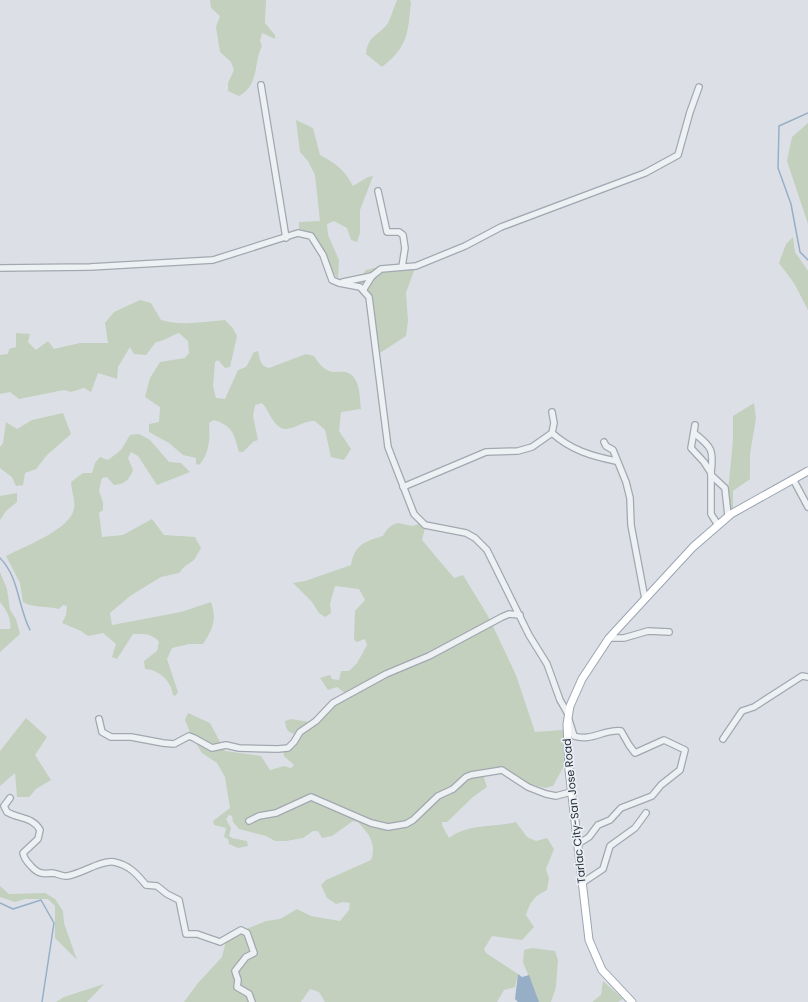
<svg xmlns="http://www.w3.org/2000/svg" width="808" height="1002" font-family="Poppins,sans-serif">
	<rect width="100%" height="100%" fill="#dce0e6"/>
	<!-- green -->
	<g fill="#c2d0bd">
		<path d="M210,0H266L265,23L275,35V39L262,33L260,41L262,46C253,64 260,84 239,96L228,91V83L234,70L231,62L220,52L216,27L220,16L211,8Z"/>
		<path d="M397,0H410L411,2C408,33 408,47 382,67L366,54C368,33 382,35 389,21C392,14 394,7 397,0Z"/>
		<path d="M296,120L313,128L320,155C335,163 345,170 353,186L368,177L373,176L360,210V233L357,242L351,240L347,228L334,221L327,224L328,235L339,260L338,278C319,263 329,235 299,231V222L320,221L315,175L308,161L300,152Z"/>
		<polygon points="808,123 808,224 787,161 792,137"/>
		<polygon points="793,237 795,252 808,271 808,310 794,283 779,263 786,244"/>
		<polygon points="378,267 400,269 415,268 406,293 408,321 406,336 380,353 372,296 367,288 356,283 366,270"/>
		<path d="M140,300L151,303L161,320C181,326 204,322 225,320L232,327L237,336L230,367L225,368L218,360L215,362L213,386L216,398L225,399L238,370L246,367L254,352L258,351C260,359 260,366 269,368L306,354L314,356C318,362 322,368 329,371C339,374 349,367 356,381C360,388 360,401 361,409L341,412L339,431L351,449L344,460L331,457L325,430L315,421C300,420 287,437 276,424C270,418 268,409 262,403L255,405L253,416L258,440L253,442L243,452H239C234,434 233,426 214,420L209,423C210,438 210,453 199,465L196,464V458L183,455L169,443L149,432V424L159,422L160,407L145,397L150,378L160,362L185,358L189,353L188,341L179,333C170,336 165,341 156,342L146,355L134,354L130,347L118,367L117,379L98,373L91,392L84,388L71,392L64,390L19,399L10,392L0,394V355L8,354L9,349L16,347V333L30,334L28,342L36,350L48,341L54,349L80,343H108L105,323L114,312Z"/>
		<polygon points="754,403 756,418 750,454 750,479 733,491 733,509 726,513 733,440 733,416"/>
		<polygon points="63,413 71,434 47,455 36,469 25,473 23,485 16,486 12,477 0,468 0,447 3,443 6,422 17,429 32,420"/>
		<path d="M139,434L150,440L169,462L181,463L190,472L157,485L138,456L131,452L128,458L133,470C129,480 125,484 114,485L107,477L102,478L99,490L103,503V510L99,513L102,537L123,535L152,519L164,535L195,537L201,548L194,560L184,567L179,573L161,577L130,596L110,613L112,625L181,612L211,602C217,619 213,629 203,644H189L172,648L167,659L178,692L175,696L173,695C171,681 160,670 145,669L144,661L157,651L159,642C152,633 144,634 133,634L117,659L112,657L116,644L103,633L88,636L81,631L62,623L66,615L67,606L63,605L59,609C48,606 32,608 23,602L20,583L6,556C23,547 66,531 73,512C77,502 71,492 71,482L83,473H92L95,463L100,457L108,460L121,450L130,435Z"/>
		<polygon points="17,493 17,502 6,511 0,520 0,496"/>
		<path d="M398,523L412,526L419,524L425,528L422,540L454,578L463,575L488,616L516,675L535,732L563,730L564,766L553,786L545,788L524,782L506,768L497,767L486,770L484,778L487,787L473,797L447,822H442V825L449,838C470,823 492,828 516,822L527,837L536,841L547,838L554,849L546,869L549,878L547,890C535,896 530,901 526,915L534,927L522,940L492,936L484,949L486,953L518,974L515,987L504,990L497,1002H325L319,992L310,989L301,1002H184L198,983L222,957L227,937L266,921L280,919L297,909L311,916L340,921L349,910L350,903L343,902L336,904L327,898L321,885L326,880L371,860C377,844 369,834 358,822L353,821L332,836L322,838L318,831H313L303,838L286,841H275L266,836L239,829L233,822L232,816L229,815L226,819L231,828L229,836L232,838L247,841L248,846L238,848L229,844L228,839L224,837L226,828L214,825L213,821L230,808L225,777L217,763L202,753L191,735L185,720L188,713L210,723L225,751L261,756L270,770L284,766L291,768L294,765L284,756L283,748L297,735C288,732 286,731 285,721L291,719L310,722L328,703L345,693L337,687L328,690L320,678L330,675L332,679L339,680L341,671H349L357,663L367,645L365,639L357,642L354,640L355,611L365,600L359,589L335,586L330,604L331,613L325,617L319,613L312,602L293,583L305,581L351,565C355,544 364,542 383,536C387,529 390,525 398,523Z"/>
		<path d="M0,572L7,589L10,610L16,619L20,634L0,652V629H10C12,620 6,609 0,602Z"/>
		<polygon points="26,718 47,737 35,755 51,780 36,789 29,797 17,797 15,773 0,786 0,751"/>
		<polygon points="0,886 9,894 45,893 55,899 63,911 64,923 77,960 55,938 55,906 48,899 25,899 15,902 0,897"/>
		<polygon points="532,948 555,951 558,960 556,987 551,1002 539,1002 523,962 524,950"/>
		<polygon points="603,981 623,999 618,1002 592,1002 601,995"/>
		<polygon points="104,984 87,1002 56,1002 64,997"/>
	</g>
	<!-- water -->
	<polygon fill="#96afc7" points="518,974 522,977 529,975 539,1002 518,1002 515,999"/>
	<g fill="none" stroke-linecap="round" stroke-linejoin="round">
		<!-- stream -->
		<g stroke="#96afc7" stroke-width="1.5">
			<polyline points="808,113 779,126 778,168 791,204 800,252 808,260"/>
			<path d="M0,558C19,577 18,607 30,630"/>
			<polyline points="0,903 13,909 41,900 54,923 42,1002"/>
		</g>
		<defs>
			<g id="minor">
				<polyline points="261,85 286,238"/>
				<polyline points="378,191 387,232 399,232 403,235 405,248 402,267"/>
				<polyline points="0,268 90,267 213,260 298,233 311,236 323,255 332,280 339,283 360,287 369,297 388,447 414,514 425,525 466,533 475,538 487,550 529,635 547,664 560,700 568,714"/>
				<polyline points="343,282 372,276"/>
				<polyline points="364,289 372,276 381,269 416,266 465,246 501,227 645,173 678,155 690,112 699,87"/>
				<polyline points="695,425 691,448 704,462 711,473 711,514 718,525"/>
				<path d="M552,433C571,450 591,456 616,461"/>
				<path d="M694,433C712,447 714,450 711,473"/>
				<polyline points="604,442 606,446 613,450 626,482 630,498 631,525 645,599"/>
				<polyline points="711,475 725,488 728,516"/>
				<polyline points="793,479 808,507"/>
				<polyline points="403,487 486,452 518,451 532,447 552,433 554,423 552,412"/>
				<polyline points="609,638 624,638 648,631 669,632"/>
				<polyline points="99,719 102,732 111,737 131,737 163,743 174,744 189,736 194,738 212,748 226,745 239,748 278,749 288,748 294,742 300,732 316,721 333,703 386,674 429,656 502,617 509,614 520,615"/>
				<path d="M569,720L574,736C591,742 604,729 621,731L629,745L635,753L664,740L685,750L680,770L661,785L652,796L621,808L610,820L598,825L589,837L578,844"/>
				<polyline points="723,739 742,711 754,707 802,676 808,677"/>
				<path d="M10,798L4,806L7,812C19,819 33,817 40,830L38,839L23,853C24,858 27,862 31,866C38,874 43,874 52,873C57,873 62,877 67,876C82,874 100,860 114,862C129,865 137,874 146,885L157,886L167,894L179,900L186,934H197L220,942L241,930L247,933L254,953L246,957L235,971L238,980L237,987L249,994L252,1002"/>
				<polyline points="249,821 259,816 276,813 311,797 371,823 388,827 406,824 413,820 438,796 453,789 466,777 471,775 502,770 528,787 546,794 556,796 571,792"/>
				<polyline points="582,883 603,869 610,846 635,828 646,813"/>
			</g>
			<polyline id="major" points="632,1002 602,970 589,940 569,770 567,724 570,706 582,679 609,638 693,547 731,514 808,471"/>
		</defs>
		<!-- minor casing -->
		<use href="#minor" stroke="#a2a7b0" stroke-width="8"/>
		<!-- major casing -->
		<use href="#major" stroke="#9ba5b2" stroke-width="9"/>
		<!-- minor -->
		<use href="#minor" stroke="#eef1f4" stroke-width="5.5"/>
		<!-- major -->
		<use href="#major" stroke="#fff" stroke-width="7"/>
	</g>
	<g text-anchor="middle" dominant-baseline="central" stroke-width="3.5" stroke-linejoin="round" paint-order="stroke">
		<!-- street labels -->
		<g font-size="11" fill="#262f3c" stroke="#ebeff4">
			<text transform="translate(574 811) rotate(-96)">Tarlac City-San Jose Road</text>
		</g>
	</g>
</svg>
